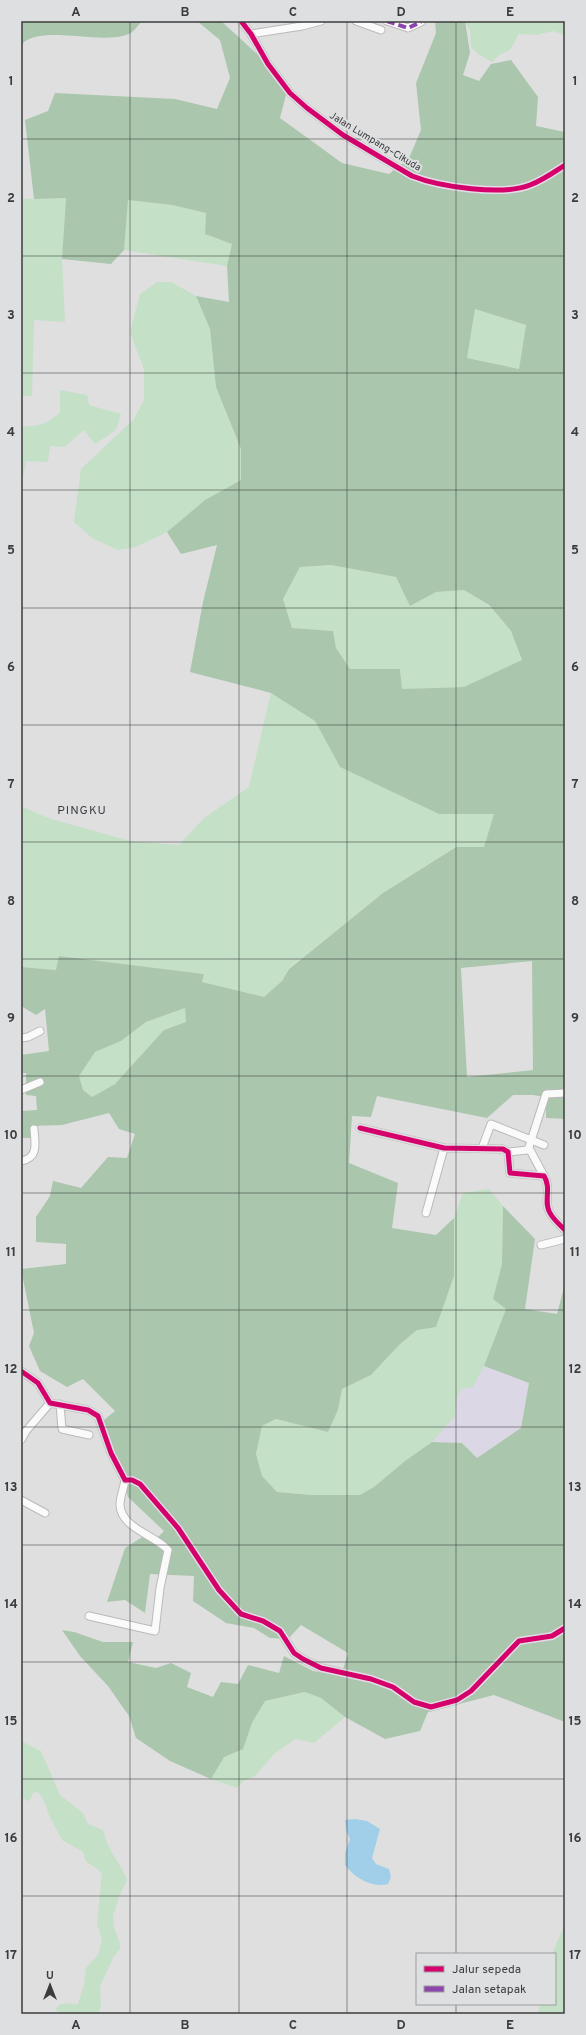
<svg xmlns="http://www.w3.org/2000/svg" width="586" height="2035" font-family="Overpass,sans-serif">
	<rect width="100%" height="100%" fill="#dfdfe0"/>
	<!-- industrial -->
	<polygon fill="#dbd7e4" points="484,1366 529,1383 521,1428 477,1458 462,1443 432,1442 455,1416 457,1397 461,1389 473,1387"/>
	<!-- green -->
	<g fill="#c4e0c7">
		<polygon points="464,21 565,21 565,35 553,31 537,35 519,34 510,50 499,55 492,62 478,54 471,47 470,30"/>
		<polygon points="66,198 62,259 65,322 34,320 32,396 21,396 21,199"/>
		<polygon points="128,200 172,205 206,213 205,234 232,244 227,266 124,250"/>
		<polygon points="157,282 171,282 196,296 210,329 216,387 241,449 241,480 205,500 167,532 136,547 118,550 92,538 74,522 81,469 134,419 144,400 144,369 130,332 140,294"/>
		<polygon points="475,309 526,325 519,369 467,358"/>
		<path d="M60,390L87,395L89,405L121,414L116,430L95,444L84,430L64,447L50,446L48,462L26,461L21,487V426C38,427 48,424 60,412Z"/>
		<polygon points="331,565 396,577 410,606 436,592 464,590 488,605 511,631 522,661 464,687 402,689 400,669 350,669 336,648 333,631 292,628 283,599 300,567"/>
		<polygon points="271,692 315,721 340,767 439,814 494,814 484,847 455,847 383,893 289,968 282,981 264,997 202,982 204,974 60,956 56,970 21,967 21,806 48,818 130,841 179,845 204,818 249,787"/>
		<polygon points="185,1008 186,1022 164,1030 115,1084 92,1097 83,1090 79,1076 95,1052 121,1041 146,1022"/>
		<polygon points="489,1189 503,1206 502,1264 493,1299 506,1309 484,1366 473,1387 461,1389 457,1397 455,1416 432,1442 405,1461 374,1487 360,1495 312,1495 277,1492 262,1476 256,1454 262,1426 276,1419 328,1432 338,1410 342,1389 371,1375 399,1345 417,1330 436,1326 453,1238 454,1218 463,1193"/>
		<polygon points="305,1692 321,1698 345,1717 314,1743 295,1739 274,1754 254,1777 243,1781 237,1788 211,1779 224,1756 243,1749 252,1723 265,1701"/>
		<path d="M21,1741L41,1751L60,1795L83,1813L88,1824L103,1830C107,1850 120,1862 127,1880L121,1892L113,1915L114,1928L120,1943V1949L114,1956L100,1986L101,2005L98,2014H59L56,2009C61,2000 71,2005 78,2004L84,1985L86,1968L98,1955L102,1939L97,1924L102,1874L98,1869L86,1862L83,1852L62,1840C58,1832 54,1825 50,1817C46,1808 46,1802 39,1793L34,1792L29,1801L21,1798Z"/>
		<polygon points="565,1924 565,2014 538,2014 540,2004 555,2004 555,1954 552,1954"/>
	</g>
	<!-- forest -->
	<g fill="#aac6ad" fill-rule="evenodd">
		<path d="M21,21H142C138,25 134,32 129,34C99,46 41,23 21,45Z"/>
		<path d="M197,21H221L257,54L288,87L280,118L342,163L389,174L409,158L421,130L416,83L436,33L435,21H465L470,53L463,75L479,81L491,64L511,60L538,97L536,126L565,132V1119L546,1118V1097L533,1095H513L487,1118L377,1096L371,1117L352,1116L349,1163L398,1183L392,1228L436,1235L454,1218V1276L436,1327L417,1330L399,1345L371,1375L342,1389L338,1410L328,1432L276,1419L262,1426L256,1454L262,1476L277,1492L312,1495H360L374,1487L405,1461L432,1442L462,1443L477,1458L521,1428L529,1383L484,1366L506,1309L493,1299L502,1264L503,1206L535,1239L525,1309L557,1314L565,1284V1722L494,1695L428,1712L420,1731L385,1739L345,1717L321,1698L305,1692L265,1701L252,1723L243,1749L224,1757L211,1779L170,1761L136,1738L129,1716L108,1686L80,1656L62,1630L74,1632L103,1642H133L128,1662L156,1668L171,1663L191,1673L187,1687L213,1697L221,1682L238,1684L248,1665L279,1673L284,1656L313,1671L341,1676L348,1653L301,1625L288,1639L270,1638L254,1628L226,1623L193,1601L194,1576L150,1574L145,1613L125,1600L107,1602L125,1548L144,1536L153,1542L164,1531L128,1497L123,1474L98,1425L115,1411L83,1379L67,1387L40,1371L29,1346L34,1333L21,1269L66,1264V1244L36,1242V1217L50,1196L53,1181L81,1188L108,1157L127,1158L135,1134L119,1129L109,1113L62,1125L32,1126L31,1138H21V1111L37,1110L36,1096L26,1095V1073H21V1055L49,1051L45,1009L36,1015L21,1006V967L56,970L59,956L204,974L202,982L264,997L282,981L289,969L383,893L456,847H484L494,814H439L340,767L315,721L271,693L190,672L203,602L217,545L181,554L167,532L205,500L241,480V449L216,387L210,329L196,296L229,302L227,266L232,244L205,234L206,213L172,205L128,200L124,250L111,264L62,259L66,198L34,199L25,120L48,111L55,93L175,99L217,109L230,78L220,40ZM475,309L526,325L519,369L467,358ZM331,565L396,577L410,606L436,592L464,590L489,605L511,631L522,660L464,687L402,689L400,669H350L336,648L333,631L292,628L283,599L300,567ZM532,961L533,1070L467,1077L461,968ZM185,1008L186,1022L164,1030L115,1084L92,1097L83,1090L79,1076L95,1052L121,1041L146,1022Z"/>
	</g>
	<!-- water -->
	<path fill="#a1cfea" d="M355,1819L367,1821L380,1829L372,1858L376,1864L389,1869L391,1877L388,1884C371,1888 355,1878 345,1865V1853L350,1839L346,1830L345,1820Z"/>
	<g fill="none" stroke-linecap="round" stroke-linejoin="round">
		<defs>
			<g id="minor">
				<path d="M241,21L251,34L268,64L290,93L307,108L343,135L412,176C440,187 503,196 530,185C543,180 554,172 565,165"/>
				<polyline points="356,21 381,30"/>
				<polyline points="387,21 408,28 421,22"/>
				<polyline points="251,34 302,26 321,21"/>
				<polyline points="21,1038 28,1037 40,1031"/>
				<polyline points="21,1090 40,1082"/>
				<path d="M360,1128L444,1148L503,1149L508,1152L510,1173L544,1176C552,1188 543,1202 550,1213C553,1219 560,1225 565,1230"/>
				<polyline points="482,1148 491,1124 544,1145"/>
				<polyline points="529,1148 544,1176"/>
				<polyline points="508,1152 528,1150 546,1094 565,1093"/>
				<path d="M21,1161C39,1158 35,1143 34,1129"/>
				<polyline points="426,1213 444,1148"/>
				<polyline points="541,1245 565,1239"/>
				<polyline points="21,1371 38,1383 50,1403 88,1410 98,1416 111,1453 125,1480 132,1480 140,1484 178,1528 219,1590 241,1614 263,1621 280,1631 294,1653 303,1659 321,1668 371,1679 393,1687 414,1702 431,1707 457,1700 471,1691 519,1641 552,1636 565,1628"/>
				<polyline points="60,1404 62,1429 89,1435"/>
				<polyline points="21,1440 26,1431 50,1403"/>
				<polyline points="21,1500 45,1513"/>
				<path d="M89,1616L155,1631L160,1588L168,1550C155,1535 121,1528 120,1505C120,1496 124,1488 125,1480"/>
			</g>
		</defs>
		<!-- minor casing -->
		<use href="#minor" stroke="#bababb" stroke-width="9"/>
		<!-- minor -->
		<use href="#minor" stroke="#fafafa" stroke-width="7"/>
		<!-- quiet -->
		<polyline stroke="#8e44ad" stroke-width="4" stroke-dasharray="8 4" stroke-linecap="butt" points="387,21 408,28 421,22"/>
		<defs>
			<g id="cycleway">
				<path d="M241,21L251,34L268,64L290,93L307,108L343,135L412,176C440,187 503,196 530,185C543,180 554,172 565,165"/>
				<path d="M360,1128L444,1148L503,1149L508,1152L510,1173L544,1176C552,1188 543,1202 550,1213C553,1219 560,1225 565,1230"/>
				<polyline points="21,1371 38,1383 50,1403 88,1410 98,1416 111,1453 125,1480 132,1480 140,1484 178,1528 219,1590 241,1614 263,1621 280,1631 294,1653 303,1659 321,1668 371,1679 393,1687 414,1702 431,1707 457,1700 471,1691 519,1641 552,1636 565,1628"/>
			</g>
		</defs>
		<!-- cycleway casing -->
		<use href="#cycleway" stroke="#dedfe1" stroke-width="8"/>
		<!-- cycleway -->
		<use href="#cycleway" stroke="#d6006c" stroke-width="5"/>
	</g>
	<!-- grid -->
	<path fill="none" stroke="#3c3c3d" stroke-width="1" stroke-opacity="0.55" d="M130,21V2014M239,21V2014M347,21V2014M456,21V1954M21,139H565M21,256H565M21,373H565M21,490H565M21,608H565M21,725H565M21,842H565M21,959H565M21,1076H565M21,1193H565M21,1310H565M21,1427H565M21,1545H565M21,1662H565M21,1779H565M21,1896H565M456,2004V2014"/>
	<g text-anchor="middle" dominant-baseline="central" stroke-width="4" stroke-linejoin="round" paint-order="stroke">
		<!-- street labels -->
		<g font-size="10" fill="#3c3c3d" stroke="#dedfe1">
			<text transform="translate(375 142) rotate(31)">Jalan Lumpang–Cikuda</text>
		</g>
		<!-- quarter labels -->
		<g font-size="12" letter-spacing="1" fill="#3c3c3d" stroke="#dedfe1">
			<text x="82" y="811">PINGKU</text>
		</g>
	</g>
	<!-- border -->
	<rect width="586" height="2035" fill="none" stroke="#dedfe1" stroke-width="44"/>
	<!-- legend -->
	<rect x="416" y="1953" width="140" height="52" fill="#dedfe1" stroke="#9d9e9f"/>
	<rect x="424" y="1966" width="20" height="6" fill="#d6006c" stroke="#9d9e9f"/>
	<text x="452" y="1973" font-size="12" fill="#3c3c3d">Jalur sepeda</text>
	<rect x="424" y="1986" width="20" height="6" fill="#8e44ad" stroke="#9d9e9f"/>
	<text x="452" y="1993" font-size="12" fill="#3c3c3d">Jalan setapak</text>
	<!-- north arrow -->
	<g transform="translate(50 1985)" stroke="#dedfe1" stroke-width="3" paint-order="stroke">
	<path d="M0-3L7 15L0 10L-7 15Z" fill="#3c3c3d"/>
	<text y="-6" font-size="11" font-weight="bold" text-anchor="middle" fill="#3c3c3d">U</text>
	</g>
	<rect x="22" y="22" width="542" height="1991" fill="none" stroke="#3c3c3d" stroke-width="1.5"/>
	<g font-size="13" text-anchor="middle" font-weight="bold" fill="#3c3c3d">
		<text x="76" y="16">A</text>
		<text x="185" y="16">B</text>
		<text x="293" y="16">C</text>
		<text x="401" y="16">D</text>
		<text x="510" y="16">E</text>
		<text x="11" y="85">1</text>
		<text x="575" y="85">1</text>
		<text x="11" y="202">2</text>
		<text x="575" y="202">2</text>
		<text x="11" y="319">3</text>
		<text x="575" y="319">3</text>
		<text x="11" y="436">4</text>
		<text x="575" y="436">4</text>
		<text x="11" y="554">5</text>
		<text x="575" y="554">5</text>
		<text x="11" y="671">6</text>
		<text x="575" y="671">6</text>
		<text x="11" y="788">7</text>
		<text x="575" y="788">7</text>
		<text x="11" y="905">8</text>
		<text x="575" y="905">8</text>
		<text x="11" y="1022">9</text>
		<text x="575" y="1022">9</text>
		<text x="11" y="1139">10</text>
		<text x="575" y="1139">10</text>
		<text x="11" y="1256">11</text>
		<text x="575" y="1256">11</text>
		<text x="11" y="1373">12</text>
		<text x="575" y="1373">12</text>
		<text x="11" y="1491">13</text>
		<text x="575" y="1491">13</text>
		<text x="11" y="1608">14</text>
		<text x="575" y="1608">14</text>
		<text x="11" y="1725">15</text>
		<text x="575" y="1725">15</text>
		<text x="11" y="1842">16</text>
		<text x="575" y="1842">16</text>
		<text x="11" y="1959">17</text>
		<text x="575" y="1959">17</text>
		<text x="76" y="2029">A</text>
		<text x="185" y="2029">B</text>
		<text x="293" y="2029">C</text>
		<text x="401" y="2029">D</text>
		<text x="510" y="2029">E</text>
	</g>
</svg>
